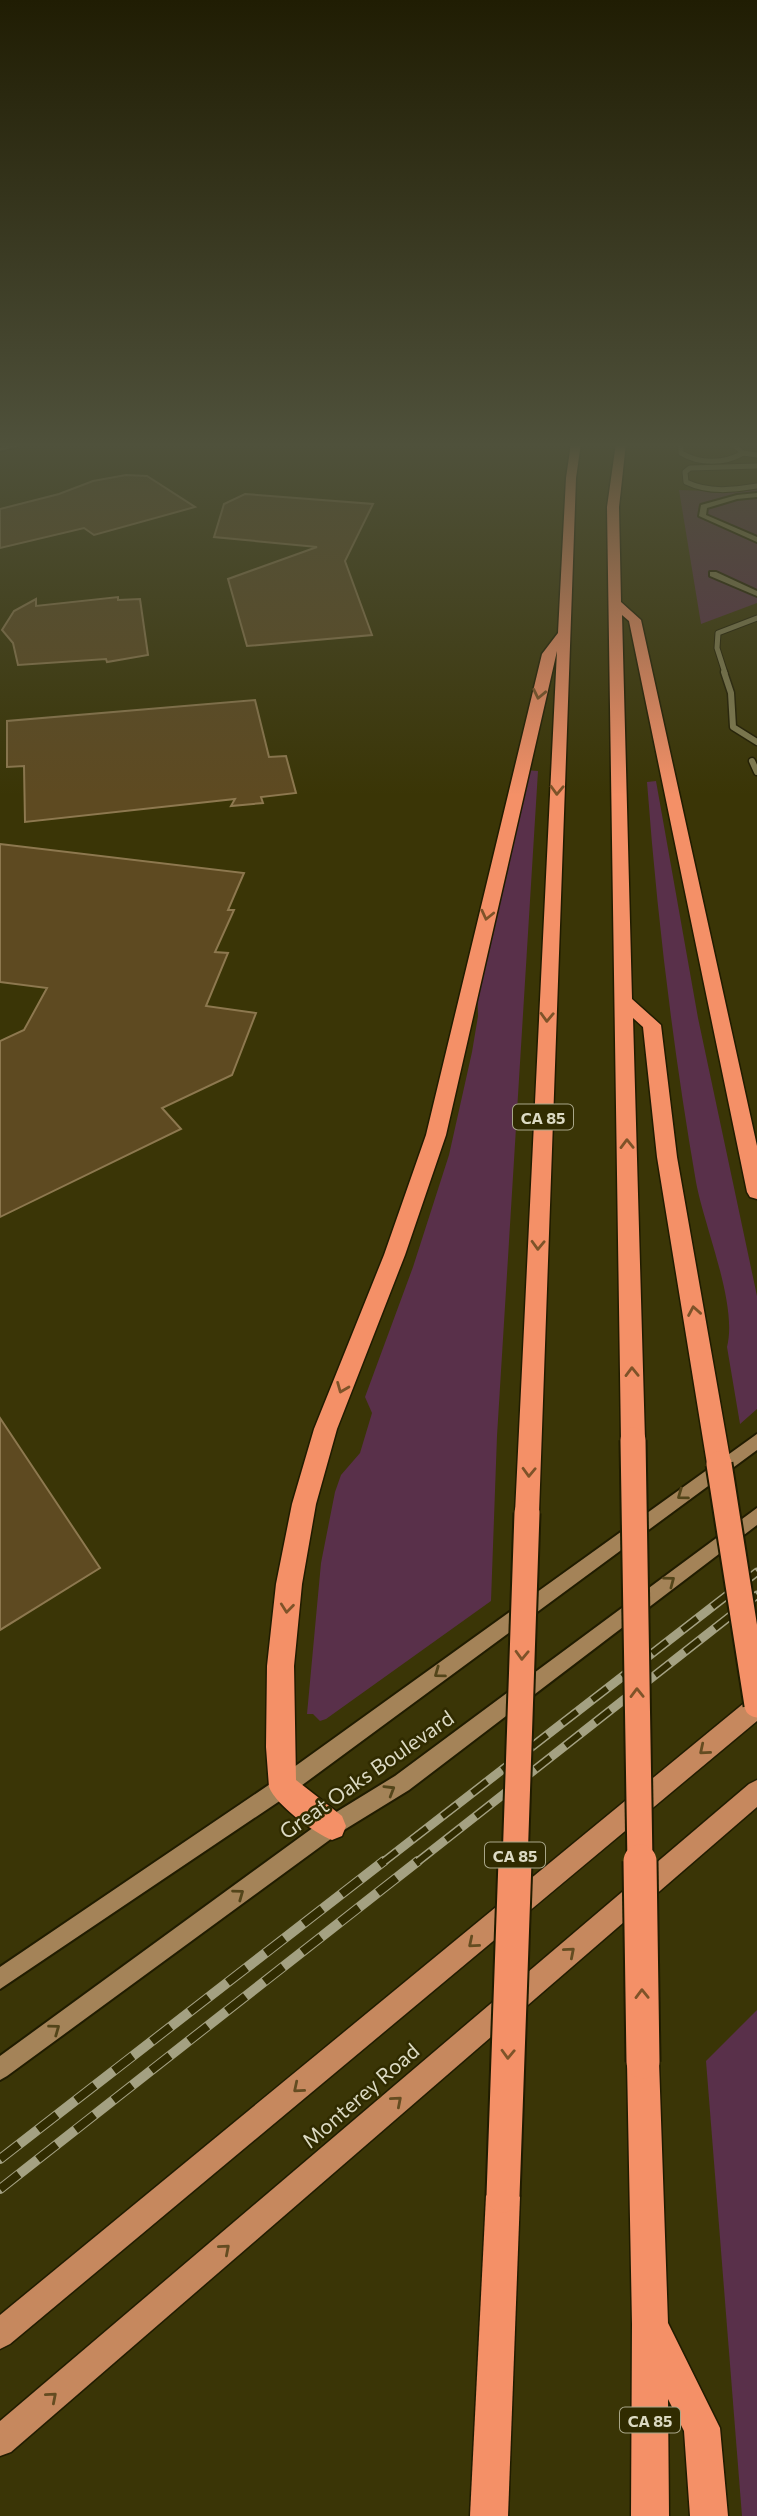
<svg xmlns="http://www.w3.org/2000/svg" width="757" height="2516" font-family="Commissioner,sans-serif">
	<rect width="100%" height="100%" fill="#3a3506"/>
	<!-- green -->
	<g fill="#59304a">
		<polygon points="757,489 757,603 701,624 679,490 741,492"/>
		<polygon points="525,770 538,771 497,1436 491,1601 326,1719 320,1721 313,1714 307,1714 321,1563 335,1492 341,1475 360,1453 372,1413 365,1397 413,1267 449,1155 472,1052 478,1016 477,978"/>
		<path d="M656,781L698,1018L757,1296V1409L740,1424L727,1347C738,1305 704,1226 696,1182C673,1049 657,916 647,782Z"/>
		<polygon points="757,2010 757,2516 742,2516 706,2061"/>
	</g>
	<!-- building -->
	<g fill="#5e4a21" stroke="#8d784f" stroke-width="2">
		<polygon points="126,475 147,476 195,507 94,535 84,528 0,548 0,509 59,494 93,481"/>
		<polygon points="245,494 373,504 345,561 372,635 247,646 228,579 317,547 214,537 224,504"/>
		<polygon points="118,597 118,600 140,599 148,655 107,662 106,659 18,665 13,643 2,630 14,611 36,599 36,606"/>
		<polygon points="255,700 269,757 286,756 296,793 261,797 263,803 231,806 235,799 25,822 24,766 7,767 7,721"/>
		<polygon points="0,844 244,873 228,910 234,910 215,952 228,953 206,1006 256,1013 232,1075 162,1108 181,1129 0,1217 0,1041 24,1030 47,988 0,982"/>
		<polygon points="0,1418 100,1568 0,1630"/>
	</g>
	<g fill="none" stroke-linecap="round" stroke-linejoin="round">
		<defs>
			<g id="service-far1">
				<path d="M681,443V453C699,464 725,464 743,453"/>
				<polyline points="732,443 743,453 757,455"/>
				<path d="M757,466L690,468L685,472L686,482C709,493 733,490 757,486"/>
				<polyline points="725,673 717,648 718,633 757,618"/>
			</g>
			<g id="service">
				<polyline points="724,672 731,693 733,727 757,742"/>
				<polyline points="752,761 757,772"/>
			</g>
			<g id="minor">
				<polygon points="757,493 757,497 737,499 707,508 706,515 757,537 757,542 699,516 701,505 737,495"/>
				<polygon points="710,572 716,572 757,591 757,596 710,576"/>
			</g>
			<polygon id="tertiary" points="19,443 30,443 0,451 0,447"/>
			<g id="secondary">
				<polygon points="757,1434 757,1450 290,1794 0,1989 0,1967 276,1780"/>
				<polygon points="757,1508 757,1525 409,1790 339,1833 7,2076 0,2080 0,2056 325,1819 395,1776"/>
			</g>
			<g id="primary">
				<polygon points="757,1696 757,1721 10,2344 0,2349 0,2315 749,1699"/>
				<polygon points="757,1780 757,1807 11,2452 0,2456 0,2421 749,1784"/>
			</g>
			<g id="motorway">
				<path d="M571,443H581L576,478L539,1513L536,1521L527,1524L518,1521L515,1513L557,651L446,1135L405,1255L337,1429L316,1504L302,1584L294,1666L296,1780L342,1816L346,1826L342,1836L332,1840C314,1833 276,1805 269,1787L266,1747L267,1666L276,1584L292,1504L314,1429L384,1255L426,1135L542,654L558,633L566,478Z"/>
				<polygon points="616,443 626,443 619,507 621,602 641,620 757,1146 757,1199 750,1197 747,1192 629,621 622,615 632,999 661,1025 677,1157 731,1464 727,1471 719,1474 711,1471 707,1464 657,1157 643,1027 633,1018 645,1440 641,1447 633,1450 625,1447 621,1440 607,507"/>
				<polygon points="643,2046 654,2051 659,2062 668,2323 720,2428 728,2516 690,2516 684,2431 668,2399 669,2516 631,2516 632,2324 627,2062 632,2051"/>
				<polygon points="503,2179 515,2184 520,2196 508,2516 470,2516 486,2196 491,2184"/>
			</g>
		</defs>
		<!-- service-far1 casing -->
		<use href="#service-far1" stroke="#201c00" stroke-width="7"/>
		<!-- service casing -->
		<use href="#service" stroke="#201c00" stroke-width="9"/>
		<!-- minor casing -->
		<use href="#minor" stroke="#201c00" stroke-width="4"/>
		<!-- tertiary casing -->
		<use href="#tertiary" stroke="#201c00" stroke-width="4"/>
		<!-- secondary casing -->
		<use href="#secondary" stroke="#201c00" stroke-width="4"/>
		<!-- primary casing -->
		<use href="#primary" stroke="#201c00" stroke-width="3"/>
		<!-- motorway casing -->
		<use href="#motorway" stroke="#201c00" stroke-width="3"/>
		<!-- service-far1 -->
		<use href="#service-far1" stroke="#827d51" stroke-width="5"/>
		<!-- service -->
		<use href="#service" stroke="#827d51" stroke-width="6"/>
		<!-- minor -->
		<use href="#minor" fill="#827d51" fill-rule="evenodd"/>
		<!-- tertiary -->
		<use href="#tertiary" fill="#827d51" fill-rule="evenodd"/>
		<!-- secondary -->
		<use href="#secondary" fill="#a48358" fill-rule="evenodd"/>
		<!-- primary -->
		<use href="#primary" fill="#c6885e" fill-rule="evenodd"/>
		<!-- motorway -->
		<use href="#motorway" fill="#f49067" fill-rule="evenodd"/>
		<defs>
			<g id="rail-far1">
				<polyline points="382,1863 757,1572"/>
				<polyline points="416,1863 757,1595"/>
			</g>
			<g id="rail">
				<polyline points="0,2159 384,1861"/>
				<polyline points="0,2189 418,1861"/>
			</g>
		</defs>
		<!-- rail-far1 casing -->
		<use href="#rail-far1" stroke="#a4a182" stroke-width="9"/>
		<!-- rail casing -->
		<use href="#rail" stroke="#a4a182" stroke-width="10"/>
		<!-- rail-far1 -->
		<use href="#rail-far1" stroke="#302b00" stroke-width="6" stroke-dasharray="19" stroke-linecap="butt"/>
		<!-- rail -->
		<use href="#rail" stroke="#302b00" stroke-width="8" stroke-dasharray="24" stroke-linecap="butt"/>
		<defs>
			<g id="motorway-bridge-far1">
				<polyline points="633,1440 640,1863"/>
				<polyline points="719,1464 757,1705"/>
				<polyline points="515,1863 527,1513"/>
			</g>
			<g id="motorway-bridge">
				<polyline points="640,1861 643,2062"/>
				<polyline points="503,2196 515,1861"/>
			</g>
		</defs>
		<!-- motorway-bridge-far1 casing -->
		<use href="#motorway-bridge-far1" stroke="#201c00" stroke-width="29" stroke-linecap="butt"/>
		<!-- motorway-bridge casing -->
		<use href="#motorway-bridge" stroke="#201c00" stroke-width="37" stroke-linecap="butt"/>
		<!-- motorway-bridge-far1 -->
		<use href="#motorway-bridge-far1" stroke="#f49067" stroke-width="25"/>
		<!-- motorway-bridge -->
		<use href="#motorway-bridge" stroke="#f49067" stroke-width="33"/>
	</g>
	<!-- one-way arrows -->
	<defs><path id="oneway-chevron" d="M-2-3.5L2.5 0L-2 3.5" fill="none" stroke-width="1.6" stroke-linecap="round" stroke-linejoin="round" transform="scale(1.75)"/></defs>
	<g stroke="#7e5329">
		<use href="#oneway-chevron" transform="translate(539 694) rotate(102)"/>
		<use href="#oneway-chevron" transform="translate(557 790) rotate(92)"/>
		<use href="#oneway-chevron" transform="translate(487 915) rotate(103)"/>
		<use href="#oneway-chevron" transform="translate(547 1017) rotate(92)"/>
		<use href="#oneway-chevron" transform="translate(627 1144) rotate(-91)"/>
		<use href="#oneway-chevron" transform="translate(538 1245) rotate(92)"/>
		<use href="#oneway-chevron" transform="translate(694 1311) rotate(-100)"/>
		<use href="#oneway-chevron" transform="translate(632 1372) rotate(-91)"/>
		<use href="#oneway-chevron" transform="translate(342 1388) rotate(112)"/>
		<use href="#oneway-chevron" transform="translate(529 1472) rotate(92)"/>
		<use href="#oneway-chevron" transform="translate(287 1608) rotate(96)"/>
		<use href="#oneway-chevron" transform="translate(522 1655) rotate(92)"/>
		<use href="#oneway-chevron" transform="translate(637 1693) rotate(-91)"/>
		<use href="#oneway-chevron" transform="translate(642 1994) rotate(-91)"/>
		<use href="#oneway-chevron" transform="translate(508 2054) rotate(92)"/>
	</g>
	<g stroke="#53451a">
		<use href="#oneway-chevron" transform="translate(682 1495) rotate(144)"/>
		<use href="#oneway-chevron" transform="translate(670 1581) rotate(-37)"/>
		<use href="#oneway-chevron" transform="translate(439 1673) rotate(144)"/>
		<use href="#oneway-chevron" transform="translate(390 1790) rotate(-31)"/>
		<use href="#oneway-chevron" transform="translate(239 1894) rotate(-36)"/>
		<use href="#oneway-chevron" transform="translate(55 2029) rotate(-36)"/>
	</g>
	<g stroke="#644c21">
		<use href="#oneway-chevron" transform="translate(704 1750) rotate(140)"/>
		<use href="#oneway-chevron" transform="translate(473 1943) rotate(140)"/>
		<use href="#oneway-chevron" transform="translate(570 1952) rotate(-41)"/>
		<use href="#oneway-chevron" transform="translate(298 2088) rotate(140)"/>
		<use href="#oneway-chevron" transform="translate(397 2101) rotate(-41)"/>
		<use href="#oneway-chevron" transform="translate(225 2249) rotate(-41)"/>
		<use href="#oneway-chevron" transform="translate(52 2397) rotate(-41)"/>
	</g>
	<!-- sky -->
	<linearGradient id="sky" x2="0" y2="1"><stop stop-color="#201d03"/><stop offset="0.56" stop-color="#4f513b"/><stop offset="1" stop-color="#4f513b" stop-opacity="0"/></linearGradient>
	<rect width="757" height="795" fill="url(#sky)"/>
	<g text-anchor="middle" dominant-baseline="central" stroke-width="5" stroke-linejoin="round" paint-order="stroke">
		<!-- shield labels -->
		<g fill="#302b00" stroke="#a8a688" stroke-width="2">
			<rect x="513" y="1104.5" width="60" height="25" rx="5"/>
			<rect x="485" y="1842.5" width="60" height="25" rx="5"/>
			<rect x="620" y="2407.5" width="60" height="25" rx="5"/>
		</g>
		<g font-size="16" font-weight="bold" fill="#dcdac3">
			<text x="543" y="1117">CA 85</text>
			<text x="515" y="1855">CA 85</text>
			<text x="650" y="2420">CA 85</text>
		</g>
		<!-- near-street labels -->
		<g font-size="21" fill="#dcdac3" stroke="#302b00">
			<text transform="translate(366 1774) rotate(-35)">Great Oaks Boulevard</text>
			<text transform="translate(360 2095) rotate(-41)">Monterey Road</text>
		</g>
	</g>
</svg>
